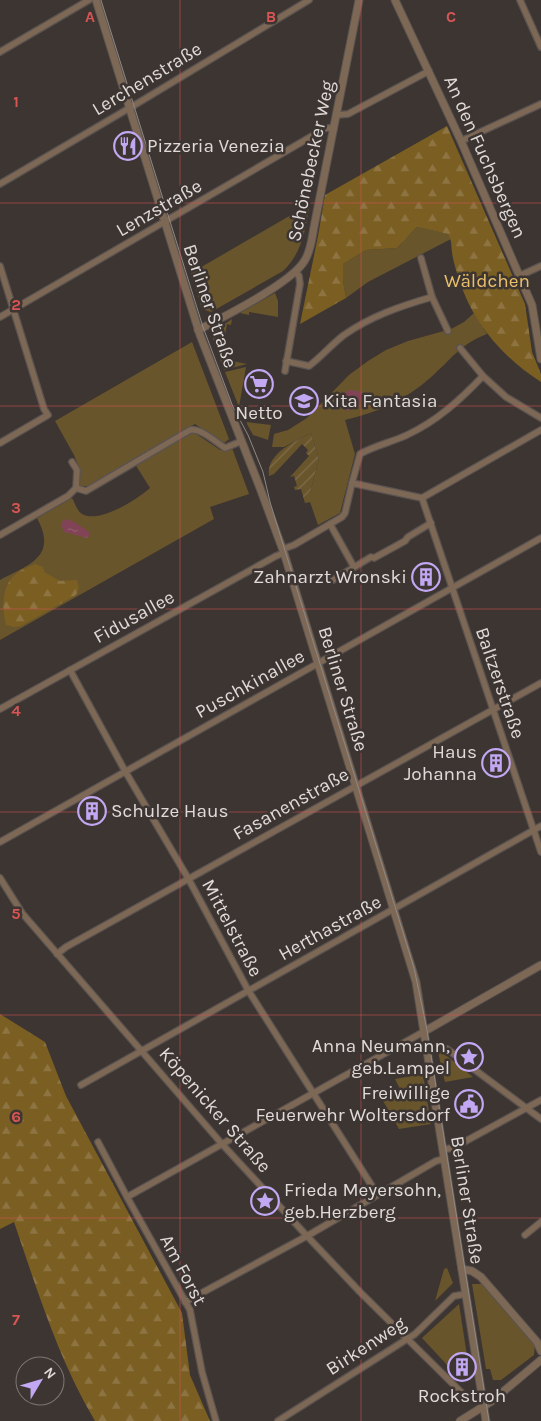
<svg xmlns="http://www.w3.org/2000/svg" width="541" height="1421" font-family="Karla,sans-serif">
	<defs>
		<pattern id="forest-firs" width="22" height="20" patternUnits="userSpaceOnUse" patternTransform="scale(1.25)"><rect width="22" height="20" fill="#7a5e22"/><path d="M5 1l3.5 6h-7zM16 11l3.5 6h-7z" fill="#8d7442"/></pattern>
		<pattern id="garden-furrows" width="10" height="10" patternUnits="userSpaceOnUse" patternTransform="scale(1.25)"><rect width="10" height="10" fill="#69552c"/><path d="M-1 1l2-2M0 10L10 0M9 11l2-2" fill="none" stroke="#7e6d4a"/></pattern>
		<pattern id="water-ripples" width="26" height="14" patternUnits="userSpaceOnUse" patternTransform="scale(1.25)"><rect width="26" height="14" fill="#804456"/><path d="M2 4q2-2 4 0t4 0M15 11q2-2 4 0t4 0" fill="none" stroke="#925e6e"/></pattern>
	</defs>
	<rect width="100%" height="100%" fill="#3c3532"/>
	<!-- green -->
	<g fill="#69552c">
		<path d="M310,204C305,229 303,252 283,271L211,312L202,309L191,273Z"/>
		<polygon points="417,227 449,234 451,239 368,282 346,298 343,280 343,264 366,250 397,248"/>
		<polygon points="275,293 278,301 278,317 249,312 249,315 240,313"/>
		<path d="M474,313L487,334C460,344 451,360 430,378C406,400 376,413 345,420L355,454L340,513L318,525L310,502V493L319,459L311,433L284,447H272L274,434L288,430L307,418L349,375L368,361L386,350L408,341L451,329L464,322Z"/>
		<polygon points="232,319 231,325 227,324 222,353 228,354 227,360 247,364 224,370 211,333"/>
		<polygon points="192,342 229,439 224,443 195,424 88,486 79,486 80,470 74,455 55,421"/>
		<polygon points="246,367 239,407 225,372"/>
		<polygon points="247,422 271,425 268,440 253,435 247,424"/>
		<path d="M192,431L220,450L232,448L249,494L210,507L214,519L0,640V580C29,565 58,557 37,518L72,498C75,503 77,511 82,514C99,524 138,499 150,488L135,464Z"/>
		<polygon points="437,1048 473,1077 445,1082"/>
		<polygon points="423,1074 431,1124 399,1129 382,1099 400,1089 395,1079"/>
		<polygon points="447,1268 453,1283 435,1301 444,1269"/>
		<polygon points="472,1284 482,1284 535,1345 534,1355 501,1380 493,1380 490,1369 486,1369"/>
		<polygon points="459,1304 470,1375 462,1381 422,1338"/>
	</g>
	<!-- forest -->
	<g fill="url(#forest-firs)">
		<path d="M447,126L525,304L532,352L541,374V382C503,358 472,322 459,279C456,270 453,261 452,252C451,246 452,240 448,234L417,227L397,248L366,250L343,264V280L346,298L300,324L318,236L325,195Z"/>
		<path d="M35,564L43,567L44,572L60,581L77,580L79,588L76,595L21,626L15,627L6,625C2,608 1,585 17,573C22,569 29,567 35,564Z"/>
		<path d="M0,1014L45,1042L66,1096L182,1313L190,1375L210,1421H95C58,1359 37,1289 14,1222L0,1229Z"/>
	</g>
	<!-- garden -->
	<path fill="url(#garden-furrows)" d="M311,433L319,459L310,493V502L305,503L301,489L295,490L294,487L297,486L294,476L290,477L309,456L306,453L308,450L302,444L274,474L269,476C266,453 295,442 311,433Z"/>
	<!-- water -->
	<g fill="url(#water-ripples)">
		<path d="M350,390L362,392L360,403L347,411C341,405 341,401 343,393Z"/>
		<polygon points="67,519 76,523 89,532 89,536 87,538 64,532 61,525 62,522"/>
	</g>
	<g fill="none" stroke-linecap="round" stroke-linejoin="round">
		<defs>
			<g id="minor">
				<polyline points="520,0 541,47"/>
				<polyline points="0,52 89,0"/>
				<polyline points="337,115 348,114 429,71"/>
				<polyline points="461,141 541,104"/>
				<polyline points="0,184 138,103 309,0"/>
				<polyline points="421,258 432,297 448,331"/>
				<polyline points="0,266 44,409 48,415 0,443"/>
				<polyline points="519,276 541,266"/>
				<polyline points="0,317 326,128 334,128"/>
				<polyline points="460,348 483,376 506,397 541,418"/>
				<path d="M286,361L309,366C321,357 331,345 344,335C371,316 401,306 432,297"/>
				<polyline points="285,371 300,284 299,276 296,272"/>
				<path d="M352,483L360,454C374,446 392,442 407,435C437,421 460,400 483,376"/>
				<path d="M76,488L86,491L190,430C201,428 216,442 225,448L242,441"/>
				<polyline points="422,498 541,852"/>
				<polyline points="330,524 354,567"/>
				<polyline points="0,535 68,496 76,488 77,470 72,462"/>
				<polyline points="283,549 294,545 342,517 345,513 352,483 422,498 541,430"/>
				<polyline points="333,580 371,557 374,558 405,541 408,537 431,523"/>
				<polyline points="70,670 125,771 188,878 248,990 377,1194"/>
				<polyline points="0,709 276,556 284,553"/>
				<polyline points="0,842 541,538"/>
				<polyline points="0,878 22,913 222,1144 307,1236 360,1292 463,1394"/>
				<polyline points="57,954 66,947 541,683"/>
				<polyline points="447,1049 541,1119"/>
				<polyline points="81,1085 541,826"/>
				<polyline points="98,1142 127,1197 190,1310 202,1372 216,1421"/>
				<polyline points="443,1150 455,1147 541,1100"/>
				<polyline points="127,1197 425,1031"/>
				<polyline points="525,1235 541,1222"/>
				<polyline points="185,1302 307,1236 436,1161 444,1159"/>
				<polyline points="278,1421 415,1334 454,1296 466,1294"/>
			</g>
			<g id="tertiary">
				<polyline points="96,0 200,335 260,488 284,553 416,982 486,1421"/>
				<polyline points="395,0 461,141 532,305 541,359"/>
				<path d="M198,330C222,318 293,282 305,260C311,250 312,238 314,227L359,0"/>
				<polyline points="425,1031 541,965"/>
				<polyline points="462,1269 472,1271 481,1277 537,1342 541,1351"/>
				<polyline points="460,1421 492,1401 541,1360"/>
			</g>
		</defs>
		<!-- minor casing -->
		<use href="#minor" stroke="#5a5350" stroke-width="8"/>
		<!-- tertiary casing -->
		<use href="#tertiary" stroke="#5a5350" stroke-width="9"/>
		<!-- minor -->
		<use href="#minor" stroke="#7d6856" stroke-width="5.5"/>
		<!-- tertiary -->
		<use href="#tertiary" stroke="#7d6856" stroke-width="7"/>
		<!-- tram -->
		<polyline stroke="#8f8986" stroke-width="1" points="101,0 203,327 233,407 248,435 263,472 270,502 414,968 427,1030 489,1421"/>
	</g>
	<!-- grid -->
	<path fill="none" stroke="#d85554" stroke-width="1" stroke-opacity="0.55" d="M180,0V1421M361,0V1421M0,203H541M0,406H541M0,609H541M0,812H541M0,1015H541M0,1218H541"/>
	<!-- icons -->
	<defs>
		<symbol id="restaurant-ring" viewBox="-11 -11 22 22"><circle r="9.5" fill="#3c3532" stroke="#c2a7f2" stroke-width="1.5"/><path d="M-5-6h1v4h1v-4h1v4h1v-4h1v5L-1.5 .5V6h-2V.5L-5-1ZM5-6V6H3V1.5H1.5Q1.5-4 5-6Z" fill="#c2a7f2"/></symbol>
		<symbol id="supermarket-ring" viewBox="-11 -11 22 22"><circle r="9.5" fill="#3c3532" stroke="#c2a7f2" stroke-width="1.5"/><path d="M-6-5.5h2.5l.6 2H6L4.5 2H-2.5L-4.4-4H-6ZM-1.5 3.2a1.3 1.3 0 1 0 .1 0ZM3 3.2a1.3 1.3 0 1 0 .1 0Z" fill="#c2a7f2"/></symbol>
		<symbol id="school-ring" viewBox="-11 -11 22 22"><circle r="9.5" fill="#3c3532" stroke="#c2a7f2" stroke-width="1.5"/><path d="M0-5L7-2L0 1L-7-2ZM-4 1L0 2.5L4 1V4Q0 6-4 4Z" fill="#c2a7f2"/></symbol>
		<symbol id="building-ring" viewBox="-11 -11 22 22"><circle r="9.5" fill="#3c3532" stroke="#c2a7f2" stroke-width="1.5"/><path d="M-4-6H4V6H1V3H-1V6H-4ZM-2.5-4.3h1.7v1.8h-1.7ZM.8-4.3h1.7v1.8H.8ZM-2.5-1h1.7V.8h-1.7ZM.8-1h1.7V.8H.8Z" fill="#c2a7f2"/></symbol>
		<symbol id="sight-ring" viewBox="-11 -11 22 22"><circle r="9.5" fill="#3c3532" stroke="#c2a7f2" stroke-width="1.5"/><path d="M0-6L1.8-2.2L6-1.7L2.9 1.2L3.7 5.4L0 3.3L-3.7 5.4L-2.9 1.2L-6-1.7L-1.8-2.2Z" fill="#c2a7f2"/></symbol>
		<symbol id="civic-ring" viewBox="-11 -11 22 22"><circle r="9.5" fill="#3c3532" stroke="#c2a7f2" stroke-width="1.5"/><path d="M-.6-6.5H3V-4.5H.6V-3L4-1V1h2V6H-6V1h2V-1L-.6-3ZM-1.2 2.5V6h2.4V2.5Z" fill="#c2a7f2"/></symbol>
	</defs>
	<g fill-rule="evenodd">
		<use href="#restaurant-ring" x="112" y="130" width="32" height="32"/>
		<use href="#supermarket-ring" x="243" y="368" width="32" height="32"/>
		<use href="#school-ring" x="288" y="385" width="32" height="32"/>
		<use href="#building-ring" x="410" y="561" width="32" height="32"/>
		<use href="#building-ring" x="480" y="747" width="32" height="32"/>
		<use href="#building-ring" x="76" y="795" width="32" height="32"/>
		<use href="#sight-ring" x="453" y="1041" width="32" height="32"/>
		<use href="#civic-ring" x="453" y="1088" width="32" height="32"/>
		<use href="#sight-ring" x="249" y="1185" width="32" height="32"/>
		<use href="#building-ring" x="446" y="1351" width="32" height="32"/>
	</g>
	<g text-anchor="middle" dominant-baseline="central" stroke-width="5" stroke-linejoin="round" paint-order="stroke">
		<!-- street labels -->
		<g font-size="19" fill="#e0dbd9" stroke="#3c3532">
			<text transform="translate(147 79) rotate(-31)">Lerchenstraße</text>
			<text transform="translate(485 157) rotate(66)">An den Fuchsbergen</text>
			<text transform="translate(311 161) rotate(-78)">Schönebecker Weg</text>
			<text transform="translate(159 208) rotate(-30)">Lenzstraße</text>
			<text transform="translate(210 306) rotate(71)">Berliner Straße</text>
			<text transform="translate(134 617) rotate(-29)">Fidusallee</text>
			<text transform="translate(500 683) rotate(71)">Baltzerstraße</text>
			<text transform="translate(250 684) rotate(-29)">Puschkinallee</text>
			<text transform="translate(343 689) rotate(73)">Berliner Straße</text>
			<text transform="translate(291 804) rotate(-29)">Fasanenstraße</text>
			<text transform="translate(232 928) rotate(62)">Mittelstraße</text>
			<text transform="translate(330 928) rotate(-29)">Herthastraße</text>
			<text transform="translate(215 1110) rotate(49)">Köpenicker Straße</text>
			<text transform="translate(467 1200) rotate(81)">Berliner Straße</text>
			<text transform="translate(183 1270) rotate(62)">Am Forst</text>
			<text transform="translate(366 1346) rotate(-33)">Birkenweg</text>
		</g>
		<!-- poi labels -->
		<g font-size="19" fill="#e0dbd9" stroke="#3c3532" text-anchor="start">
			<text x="147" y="146">Pizzeria Venezia</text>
			<text x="323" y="401">Kita Fantasia</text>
			<text x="259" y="413" text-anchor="middle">Netto</text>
			<text x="407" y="577" text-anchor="end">Zahnarzt Wronski</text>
			<text x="477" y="752" text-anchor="end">Haus<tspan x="477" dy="22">Johanna</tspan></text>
			<text x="111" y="811">Schulze Haus</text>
			<text x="450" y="1046" text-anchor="end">Anna Neumann,<tspan x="450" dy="22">geb.Lampel</tspan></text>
			<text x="450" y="1093" text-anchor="end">Freiwillige<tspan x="450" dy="22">Feuerwehr Woltersdorf</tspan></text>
			<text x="284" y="1190">Frieda Meyersohn,<tspan x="284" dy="22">geb.Herzberg</tspan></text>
			<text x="462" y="1396" text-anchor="middle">Rockstroh</text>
		</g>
		<!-- park labels -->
		<g font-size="19" fill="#eac06b" stroke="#3c3532">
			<text x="487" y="281">Wäldchen</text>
		</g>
	</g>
	<g font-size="16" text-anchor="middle" font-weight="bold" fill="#d85554" stroke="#3c3532" stroke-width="5" stroke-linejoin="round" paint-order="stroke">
		<text x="90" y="22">A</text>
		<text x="271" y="22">B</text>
		<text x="451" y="22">C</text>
		<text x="16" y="107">1</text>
		<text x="16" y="310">2</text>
		<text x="16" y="513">3</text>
		<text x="16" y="716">4</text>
		<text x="16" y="919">5</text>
		<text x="16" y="1122">6</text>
		<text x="16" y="1325">7</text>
	</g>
	<!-- north arrow -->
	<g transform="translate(40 1381) rotate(52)"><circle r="24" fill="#3c3532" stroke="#7e7775"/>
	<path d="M0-4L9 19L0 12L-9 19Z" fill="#c2a7f2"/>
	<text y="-8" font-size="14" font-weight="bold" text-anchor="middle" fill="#e0dbd9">N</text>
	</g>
</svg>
